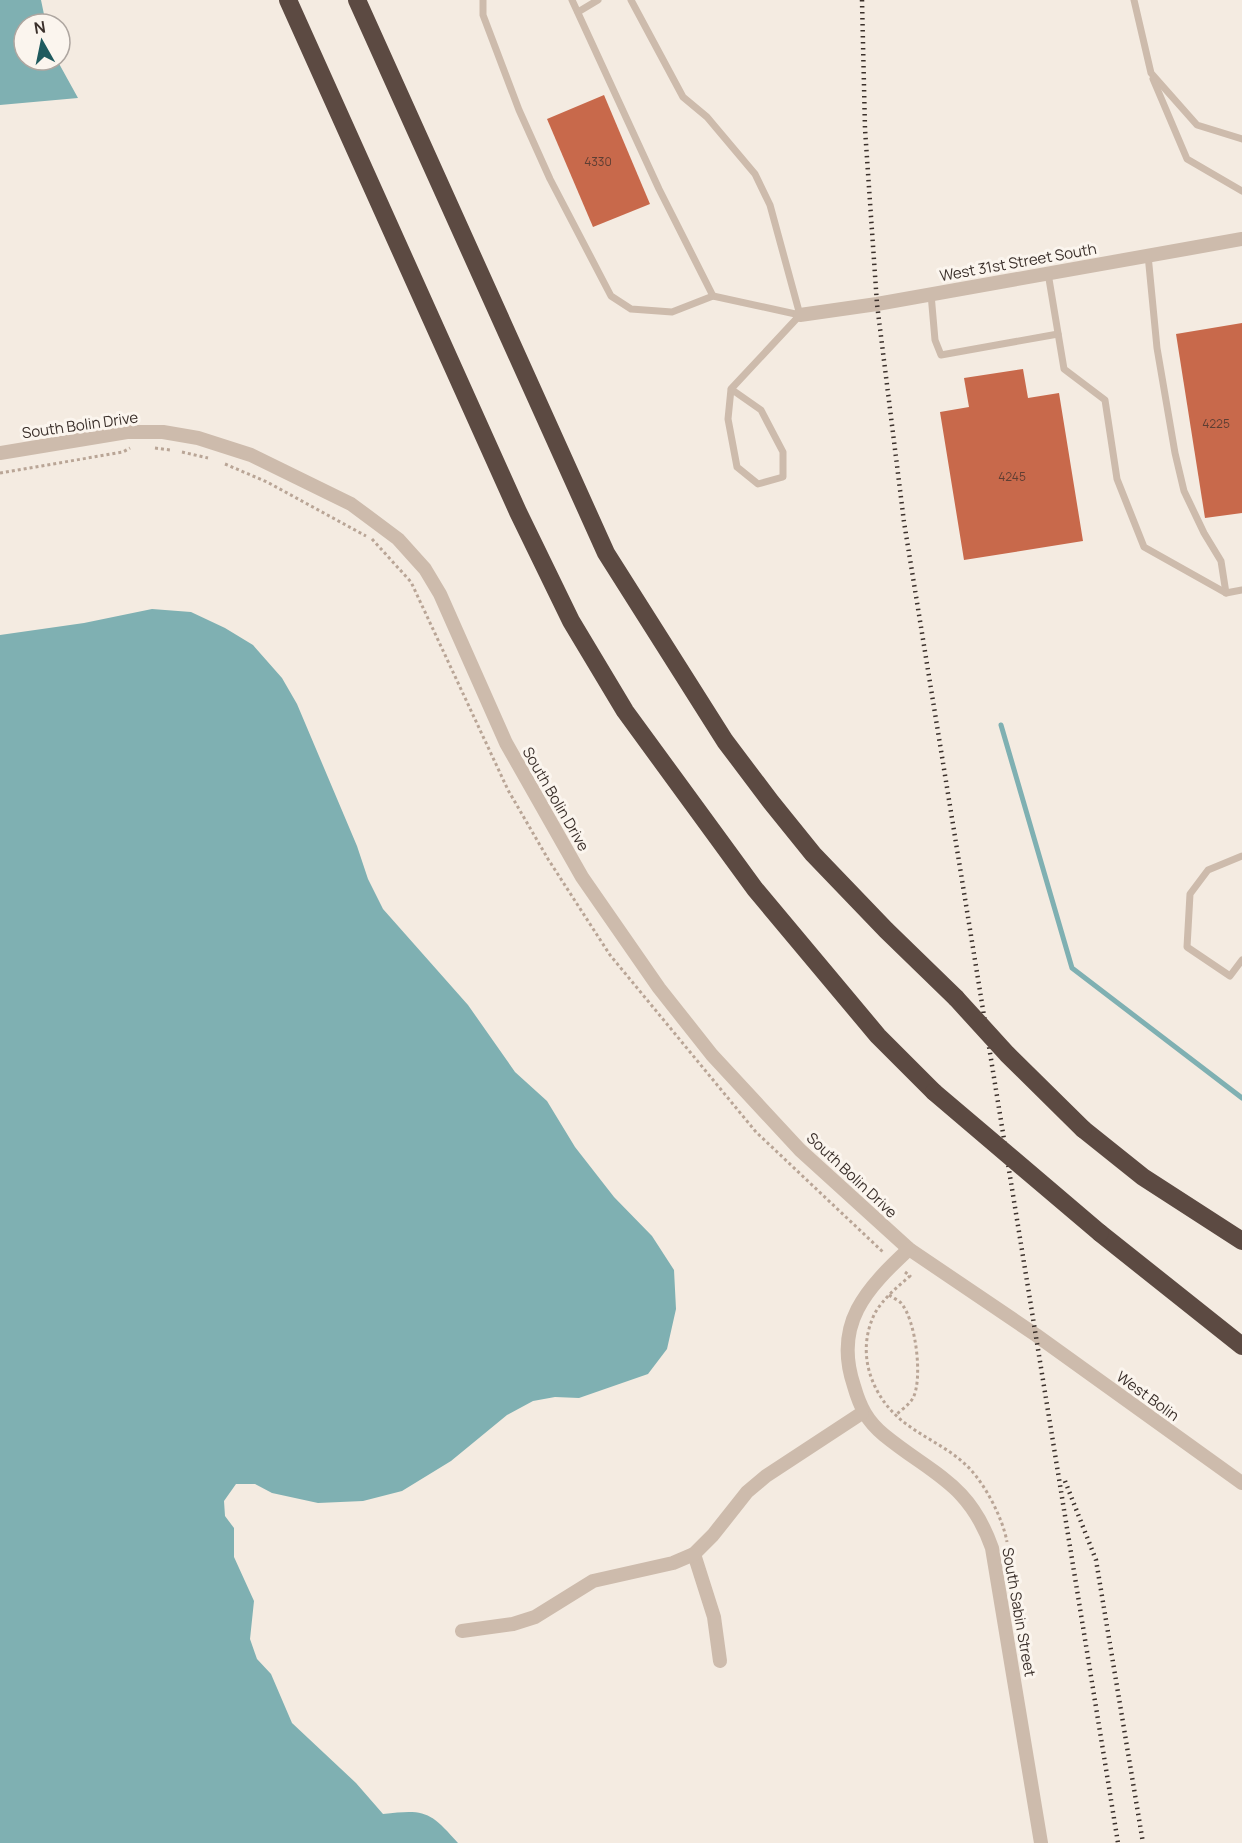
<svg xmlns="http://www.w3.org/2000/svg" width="1242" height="1843" font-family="Manrope,sans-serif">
	<rect width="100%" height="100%" fill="#f4ebe1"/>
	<!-- water -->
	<g fill="#7fb0b2">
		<polygon points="0,0 41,0 46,24 24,24 24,60 57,60 78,98 0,105"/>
		<path d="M152,609L191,612L225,628L253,645L282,678L297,704L357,846L368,879L383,909L468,1005L515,1072L547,1101L575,1147L614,1197L652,1236L674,1270L676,1309L667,1349L648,1374L579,1398L555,1397L533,1401L507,1415L451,1461L402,1491L363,1501L318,1503L272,1493L255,1484H236L224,1501L225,1516L234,1528V1557L254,1601L250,1639L257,1659L271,1674L292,1723L356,1783L383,1814C425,1809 430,1811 458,1843H0V635L84,623Z"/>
	</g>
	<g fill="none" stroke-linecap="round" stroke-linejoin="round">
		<!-- stream -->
		<polyline stroke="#7fb0b2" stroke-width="5" points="1001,725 1072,968 1242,1098"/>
	</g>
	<!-- building -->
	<g fill="#c8694b">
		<polygon points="604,95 650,204 593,227 547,119"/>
		<polygon points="1242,323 1242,513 1205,518 1176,334"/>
		<polygon points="1023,369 1028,398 1059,393 1083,541 964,560 940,412 969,407 964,378"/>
	</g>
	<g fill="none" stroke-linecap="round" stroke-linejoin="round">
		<!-- path -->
		<g stroke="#b9a596" stroke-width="3" stroke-dasharray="3 3" stroke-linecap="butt">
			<polyline points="155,448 170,450"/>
			<polyline points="182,452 208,458"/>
			<polyline points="225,464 267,482 366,536"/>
			<polyline points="0,473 123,452 130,448"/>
			<polyline points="372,539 411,582 508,790 548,859 610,955 756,1132 884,1253"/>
			<path d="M905,1272L910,1276C897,1287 883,1299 875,1313C854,1355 873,1401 909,1426C930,1441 952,1450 970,1469C986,1486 1003,1519 1007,1542"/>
			<path d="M889,1295C893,1298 898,1300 901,1303C916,1320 923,1379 913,1398C909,1405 901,1410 896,1415"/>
		</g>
		<!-- service -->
		<g stroke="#cdbbac" stroke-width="7">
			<polyline points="483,0 483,15 519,110 550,179 611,296 631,309 672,312 713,296 800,315"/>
			<polyline points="572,0 659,189 713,296"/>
			<polyline points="631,0 683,97 707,117 755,174 770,205 800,315"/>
			<polyline points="1134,0 1151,73 1197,125 1242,139"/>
			<polyline points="578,12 598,0"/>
			<polyline points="1153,79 1187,159 1242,191"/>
			<polyline points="1148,255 1157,348 1175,453 1184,491 1204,533 1221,561 1226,593"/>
			<polyline points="1048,273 1064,369 1105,400 1117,479 1144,547 1226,593 1242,590"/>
			<polyline points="931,294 935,340 941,355 1058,334"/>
			<polyline points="731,389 761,410 783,452 783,477 758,484 737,467 728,419 731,389 800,315"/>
			<polyline points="1242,856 1208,870 1190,894 1187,947 1230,976 1242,960"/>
		</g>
		<!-- minor -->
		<g stroke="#cdbbac" stroke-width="14">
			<polyline points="800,315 877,304 1242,239"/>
			<polyline points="0,453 127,432 163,432 198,438 251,455 351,504 398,539 425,569 440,594 506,743 582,877 659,988 712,1055 800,1150 909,1249 1036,1335 1242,1483"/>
			<path d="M909,1249C866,1289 833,1324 854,1386C860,1407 867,1421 884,1435C933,1475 969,1483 992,1548L1041,1843"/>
			<polyline points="694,1554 714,1617 720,1661"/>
			<polyline points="462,1631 513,1624 535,1617 593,1581 673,1563 694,1554 713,1535 747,1492 766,1476 862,1413"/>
		</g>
		<!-- motorway -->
		<g stroke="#5c4a42" stroke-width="18">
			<polyline points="288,0 518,512 571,621 625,711 755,889 878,1036 934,1092"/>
			<polyline points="357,0 606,553 725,741 771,802 813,854 886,930 956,998"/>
			<polyline points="1083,1129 1143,1177 1242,1241"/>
			<polyline points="1100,1233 1242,1346"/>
		</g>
		<!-- rail -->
		<g stroke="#3b302b" stroke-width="4.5" stroke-dasharray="1.5 4.5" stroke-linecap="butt">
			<polyline points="862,0 865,129 877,304 904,522 1118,1843"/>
			<polyline points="1065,1481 1096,1560 1143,1843"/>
		</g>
		<!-- motorway-bridge -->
		<g stroke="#5c4a42" stroke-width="18">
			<polyline points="956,998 1007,1054 1083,1129"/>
			<polyline points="934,1092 1100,1233"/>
		</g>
	</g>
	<g text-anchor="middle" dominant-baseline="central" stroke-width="6" stroke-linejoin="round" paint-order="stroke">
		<!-- number labels -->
		<g font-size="12" fill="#5e3e33">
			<text x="598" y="161">4330</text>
			<text x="1216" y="423">4225</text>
			<text x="1012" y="476">4245</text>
		</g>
		<!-- street labels -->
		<g font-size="15" fill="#3b302b" stroke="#fbf5ee">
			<text transform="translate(1018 262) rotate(-10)">West 31st Street South</text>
			<text transform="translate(80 425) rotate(-8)">South Bolin Drive</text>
			<text transform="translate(556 799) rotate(60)">South Bolin Drive</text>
			<text transform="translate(852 1175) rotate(43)">South Bolin Drive</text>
			<text transform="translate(1148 1396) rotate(36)">West Bolin</text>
			<text transform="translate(1019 1612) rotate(80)">South Sabin Street</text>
		</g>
	</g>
	<!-- north arrow -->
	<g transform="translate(42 42) rotate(351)"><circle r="28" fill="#fbf5ee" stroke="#aea6a0" stroke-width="1.5"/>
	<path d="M0-4.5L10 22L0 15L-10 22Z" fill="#1f5a5e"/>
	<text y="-9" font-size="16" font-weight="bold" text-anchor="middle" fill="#3b302b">N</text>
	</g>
</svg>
